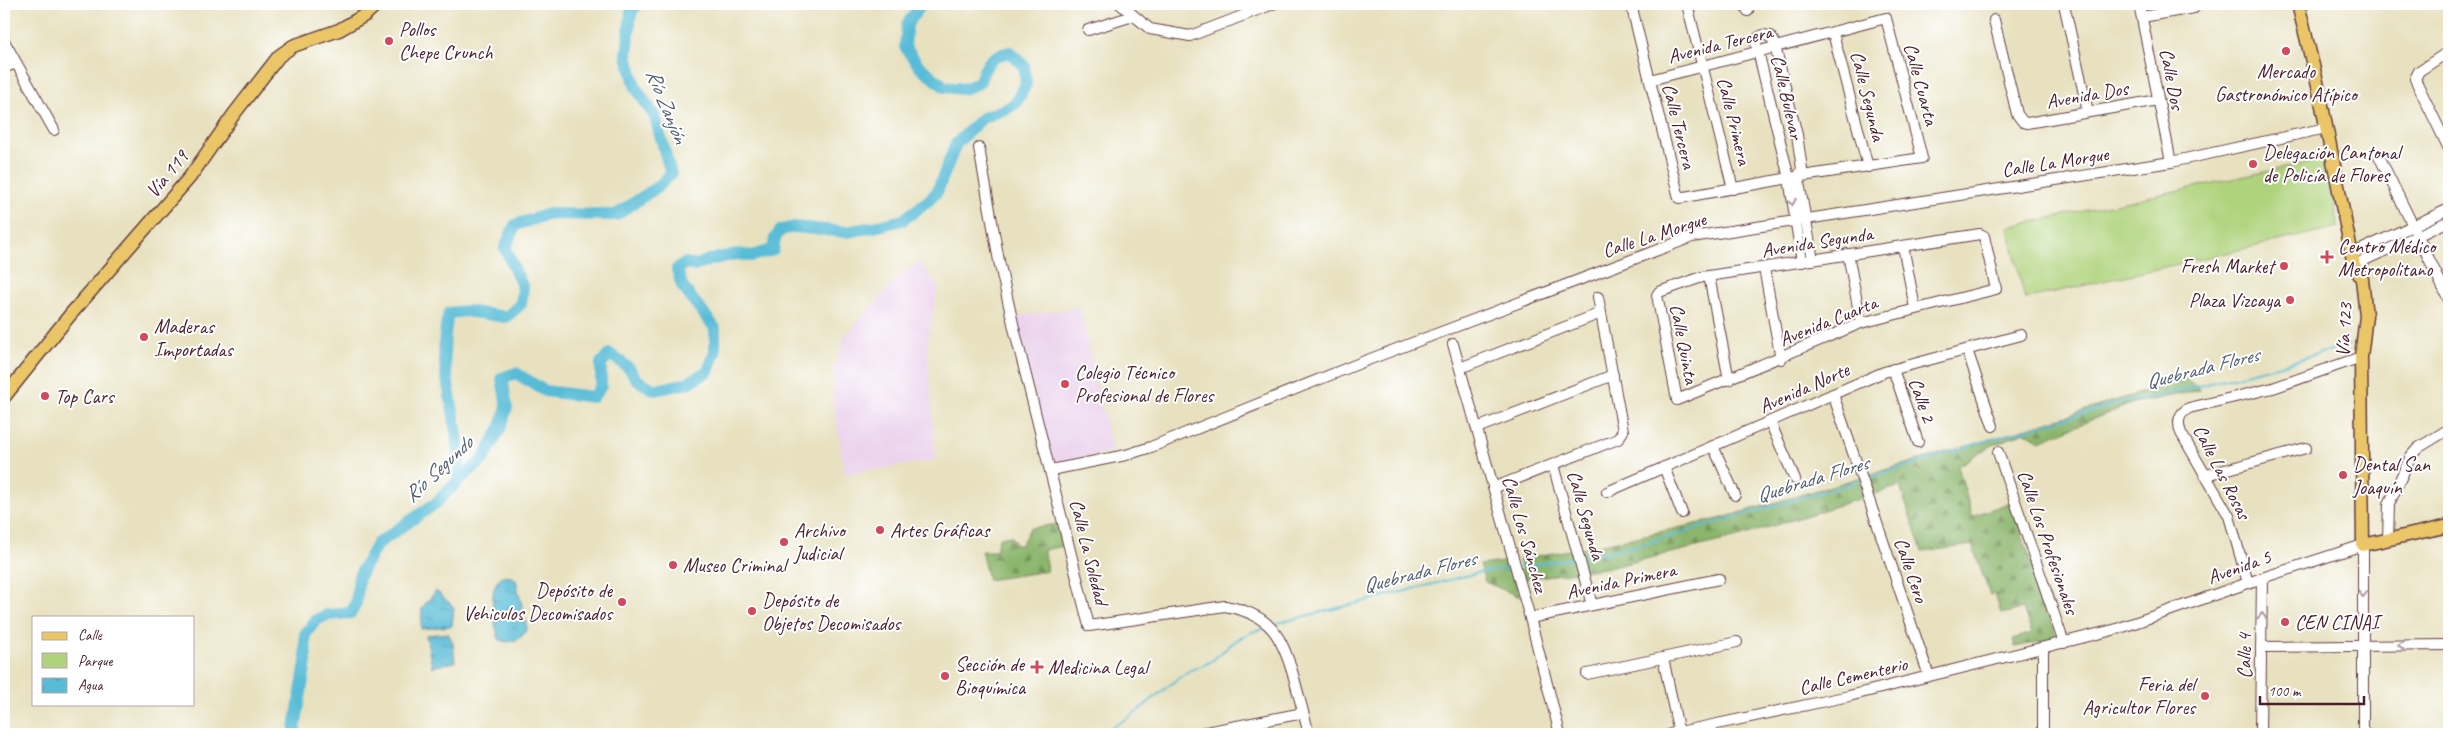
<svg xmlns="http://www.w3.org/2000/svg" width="2453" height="738" font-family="Caveat,sans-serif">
	<defs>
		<pattern id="forest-firs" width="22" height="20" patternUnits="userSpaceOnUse" patternTransform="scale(1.25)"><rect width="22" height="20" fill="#8bb56c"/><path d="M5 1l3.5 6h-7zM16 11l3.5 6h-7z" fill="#749359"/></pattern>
		<pattern id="water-ripples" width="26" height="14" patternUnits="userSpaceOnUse" patternTransform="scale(1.25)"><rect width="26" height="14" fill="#59bcd7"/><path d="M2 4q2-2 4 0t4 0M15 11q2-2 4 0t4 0" fill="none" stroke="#4c98af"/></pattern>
	</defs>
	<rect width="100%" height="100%" fill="#fff"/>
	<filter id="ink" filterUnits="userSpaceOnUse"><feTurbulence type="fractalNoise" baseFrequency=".02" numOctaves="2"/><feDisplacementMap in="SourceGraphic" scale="10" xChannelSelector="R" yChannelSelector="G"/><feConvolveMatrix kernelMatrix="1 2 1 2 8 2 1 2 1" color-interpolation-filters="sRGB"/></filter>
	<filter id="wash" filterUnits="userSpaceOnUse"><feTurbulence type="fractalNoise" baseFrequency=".0096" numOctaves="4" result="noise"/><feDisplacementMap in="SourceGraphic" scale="20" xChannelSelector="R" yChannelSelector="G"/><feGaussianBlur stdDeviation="1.12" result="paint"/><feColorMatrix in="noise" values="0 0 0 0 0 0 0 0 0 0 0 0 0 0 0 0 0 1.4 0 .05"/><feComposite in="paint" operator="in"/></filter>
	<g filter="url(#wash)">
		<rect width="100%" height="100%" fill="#e7e1bf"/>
		<!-- built -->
		<g fill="#ead1ec">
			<polygon points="921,261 938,288 927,343 936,460 845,474 833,402 834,369 845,336 900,275"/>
			<polygon points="1080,307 1112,452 1054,463 1014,317"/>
		</g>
		<!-- green -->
		<polygon fill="#afd37c" stroke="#7c7954" points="2325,159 2339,227 2025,299 2008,227"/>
		<!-- forest -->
		<g fill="url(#forest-firs)" stroke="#6a6a4c">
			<polygon points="2186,378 2200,390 2128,405 2040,441 2025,432 1989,447 1958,466 1972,516 2011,502 2057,638 2015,647 2013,639 2032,633 2023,609 2001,614 1995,594 1990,595 1972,545 1922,552 1900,486 1738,537 1612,567 1524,579 1519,559 1608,543 1719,519 2055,420"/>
			<polygon points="1059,524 1064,546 1044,550 1047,571 988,580 981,551 996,551 999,538 1011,536 1016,545 1021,545 1030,528"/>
			<polygon points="1509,561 1520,597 1485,582 1480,565"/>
		</g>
		<!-- water -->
		<g fill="url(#water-ripples)" stroke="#526e81">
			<path d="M502,576L512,577L516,580L527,628C524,639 508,646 499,639C494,622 486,589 502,576Z"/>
			<polygon points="436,591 454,607 452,626 421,629 422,608"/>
			<polygon points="448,633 453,643 455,662 432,667 426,635"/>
		</g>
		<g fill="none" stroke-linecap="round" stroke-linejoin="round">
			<!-- stream -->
			<g stroke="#59bcd7" stroke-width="2">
				<polyline points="1866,479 1979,443 2127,401 2152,398 2284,364 2350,344"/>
				<polyline points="1582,557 1643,544 1859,481"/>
				<polyline points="1520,567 1575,558"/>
				<polyline points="1278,623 1477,573 1513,568"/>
				<path d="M1095,734C1130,723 1157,693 1187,672C1195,667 1207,666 1214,659C1230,645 1241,634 1262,629"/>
			</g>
			<!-- river -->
			<g stroke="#59bcd7" stroke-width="12">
				<path d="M459,480C459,468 460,456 458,445C454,399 436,360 449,313L466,311L506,317L521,304L523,288L505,248L515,225L549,214L616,215L660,185L671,174L655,117L636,88L627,56L631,12L638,4"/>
				<path d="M294,734L306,662L305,634L316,620L327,615L351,613L356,603L359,576L377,544L436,503L459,480L483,460L501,427L507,407L502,378L516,373L545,391L593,397L601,386V363L610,354L629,368L637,380L655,390L688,383L708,371L715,352V328L682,286L677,269L686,263L695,266L709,260L737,254L751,256L773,250L775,238L781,230L794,227L846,232L874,227L903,220L928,201L937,192L956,144L982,118L1008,108L1016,103L1026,84L1024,66L1010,52C989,56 986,64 979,83L963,89L945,87L919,66L905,47L907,24L922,4"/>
			</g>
		</g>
	</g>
	<g filter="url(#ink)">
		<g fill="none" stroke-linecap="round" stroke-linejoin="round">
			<defs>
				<g id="minor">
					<polyline points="1120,4 1150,29 1190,36 1273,4"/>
					<polyline points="1631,4 1679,198 1789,178 1922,158 1886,18 1650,80"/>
					<polyline points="1687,4 1733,189"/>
					<polyline points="1744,4 1748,11"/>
					<polyline points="2064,4 2088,112"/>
					<polyline points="2139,4 2171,162"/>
					<polyline points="2142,17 2194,8"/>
					<polyline points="1994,20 2017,114 2023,122 2027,123 2158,100"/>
					<polyline points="1088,30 1133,16"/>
					<polyline points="1833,33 1868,167"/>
					<polyline points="4,41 54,130"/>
					<polyline points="2445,54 2419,71 2415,79 2449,149"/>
					<polyline points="4,68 16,63"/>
					<path d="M979,148L999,261L1014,328L1089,626L1225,606C1271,614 1282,636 1294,678C1299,697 1304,716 1309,734"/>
					<polyline points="2379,156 2449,300"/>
					<polygon points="1980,234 1984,236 1996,289 1861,323 1677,400 1657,295 1659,292 1702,277"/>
					<polyline points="1903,246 1915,308"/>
					<polyline points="1848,254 1861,323"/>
					<polyline points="2352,254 2449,209"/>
					<polyline points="1802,262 1789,178 1756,43 1759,37 1763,35 1770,36 1774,42 1797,135 1802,169 1798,177 1813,260"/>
					<polyline points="2354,265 2449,221"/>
					<polyline points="1764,268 1781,359"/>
					<polyline points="1709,276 1729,380"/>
					<polyline points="1453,344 1530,618 1560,734"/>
					<polyline points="1967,350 1993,426"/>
					<polyline points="1460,368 1601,313"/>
					<polyline points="1893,369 1918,442"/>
					<polyline points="1833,394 1929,676"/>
					<polyline points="1770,422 1795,479"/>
					<polyline points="1477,428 1613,375"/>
					<polyline points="1713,446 1735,495"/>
					<polyline points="1998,452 2064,643"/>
					<polyline points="1553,465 1592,605"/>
					<polyline points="1664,467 1682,513"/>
					<polyline points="1051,470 1126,455 1151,447 1365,361 1692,237 2171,162 2326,128"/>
					<polyline points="2206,475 2306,448"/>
					<polyline points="1493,488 1618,439 1623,431 1598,297"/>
					<polyline points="1607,492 1884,372 2021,335"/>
					<polyline points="2388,539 2389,504 2411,456 2418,448 2449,429"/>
					<path d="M2248,583L2229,516L2181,433C2177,422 2178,414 2189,408L2273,388L2361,357"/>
					<polyline points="1530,618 1719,579"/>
					<polyline points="2261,647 2449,645"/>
					<polyline points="2043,648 2043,734"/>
					<polyline points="1663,658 1679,733"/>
					<polyline points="1587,674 1737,642"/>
					<polyline points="1196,734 1303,713"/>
					<polyline points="1670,734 1849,696 2117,629 2262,578 2363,545 2363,734"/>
					<polyline points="2260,734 2262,578"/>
				</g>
				<g id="major">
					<polyline points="2298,4 2318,86 2354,265 2362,279 2366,316 2361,357 2363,545 2449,526"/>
					<polyline points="4,397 70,315 190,177 234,114 279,56 293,46 339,30 365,15 377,4"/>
				</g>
			</defs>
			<!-- minor casing -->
			<use href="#minor" stroke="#623c41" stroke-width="12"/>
			<!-- major casing -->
			<use href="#major" stroke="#623c41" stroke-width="15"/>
			<!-- minor -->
			<use href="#minor" stroke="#fff" stroke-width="10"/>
			<!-- major -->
			<use href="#major" stroke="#eac669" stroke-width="12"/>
		</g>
		<!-- one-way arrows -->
		<defs><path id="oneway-chevron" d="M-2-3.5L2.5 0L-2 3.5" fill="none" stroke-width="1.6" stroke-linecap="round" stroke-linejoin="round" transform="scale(1.25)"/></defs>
		<g stroke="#ae9aa0">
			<use href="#oneway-chevron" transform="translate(1792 202) rotate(81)"/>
			<use href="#oneway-chevron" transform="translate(2363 594) rotate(90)"/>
			<use href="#oneway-chevron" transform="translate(2262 616) rotate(-89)"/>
			<use href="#oneway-chevron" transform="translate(2401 645) rotate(180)"/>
		</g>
	</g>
	<!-- markers -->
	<g fill="#d1495b" stroke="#fff" stroke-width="2">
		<circle cx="389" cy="41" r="5"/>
		<circle cx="2286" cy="51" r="5"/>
		<circle cx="2253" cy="164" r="5"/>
		<path d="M2324.5 249.5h5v5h5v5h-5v5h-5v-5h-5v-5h5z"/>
		<circle cx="2284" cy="266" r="5"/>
		<circle cx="2290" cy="300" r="5"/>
		<circle cx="144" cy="337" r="5"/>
		<circle cx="1065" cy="384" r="5"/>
		<circle cx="45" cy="396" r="5"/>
		<circle cx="2343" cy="475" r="5"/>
		<circle cx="880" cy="530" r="5"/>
		<circle cx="784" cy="542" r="5"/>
		<circle cx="673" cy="565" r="5"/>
		<circle cx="622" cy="602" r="5"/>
		<circle cx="752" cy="611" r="5"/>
		<circle cx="2285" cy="622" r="5"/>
		<path d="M1034.5 659.5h5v5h5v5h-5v5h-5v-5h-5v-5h5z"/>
		<circle cx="945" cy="676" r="5"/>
		<circle cx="2205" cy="696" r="5"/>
	</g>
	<g text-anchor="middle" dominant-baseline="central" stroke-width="4" stroke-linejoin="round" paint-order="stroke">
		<!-- poi labels -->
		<g font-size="20" fill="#4a1f2b" stroke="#fff" text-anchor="start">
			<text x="399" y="29">Pollos<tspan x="399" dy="23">Chepe Crunch</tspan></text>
			<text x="2286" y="71" text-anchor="middle">Mercado<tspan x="2286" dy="23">Gastronómico Atípico</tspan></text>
			<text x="2263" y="152">Delegación Cantonal<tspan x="2263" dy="23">de Policía de Flores</tspan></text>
			<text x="2338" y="246">Centro Médico<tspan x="2338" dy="23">Metropolitano</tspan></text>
			<text x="2274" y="266" text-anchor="end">Fresh Market</text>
			<text x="2280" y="300" text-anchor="end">Plaza Vizcaya</text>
			<text x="154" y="326">Maderas<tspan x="154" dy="23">Importadas</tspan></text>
			<text x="1075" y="372">Colegio Técnico<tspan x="1075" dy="23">Profesional de Flores</tspan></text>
			<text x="55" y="396">Top Cars</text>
			<text x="2353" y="464">Dental San<tspan x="2353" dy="23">Joaquín</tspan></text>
			<text x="794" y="530">Archivo<tspan x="794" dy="23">Judicial</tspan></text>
			<text x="890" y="530">Artes Gráficas</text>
			<text x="683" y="565">Museo Criminal</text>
			<text x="612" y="590" text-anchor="end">Depósito de<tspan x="612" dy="23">Vehiculos Decomisados</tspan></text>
			<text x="762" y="600">Depósito de<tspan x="762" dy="23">Objetos Decomisados</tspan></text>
			<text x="2295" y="622">CEN CINAI</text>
			<text x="955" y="664">Sección de<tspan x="955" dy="23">Bioquímica</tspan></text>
			<text x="1048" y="667">Medicina Legal</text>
			<text x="2195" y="684" text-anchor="end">Feria del<tspan x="2195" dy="23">Agricultor Flores</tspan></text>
		</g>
		<!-- street labels -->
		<g font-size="20" fill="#4a1f2b" stroke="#fff">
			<text transform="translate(1720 44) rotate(-14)">Avenida Tercera</text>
			<text transform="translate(2172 79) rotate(79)">Calle Dos</text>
			<text transform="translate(1921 84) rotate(75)">Calle Cuarta</text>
			<text transform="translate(2087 95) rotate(-10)">Avenida Dos</text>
			<text transform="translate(1868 96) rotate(76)">Calle Segunda</text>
			<text transform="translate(1787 97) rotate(77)">Calle Bulevar</text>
			<text transform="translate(1734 121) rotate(76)">Calle Primera</text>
			<text transform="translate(1679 126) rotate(76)">Calle Tercera</text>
			<text transform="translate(2055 162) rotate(-9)">Calle La Morgue</text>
			<text transform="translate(167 174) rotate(-51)">Vía 119</text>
			<text transform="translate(1654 235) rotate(-18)">Calle La Morgue</text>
			<text transform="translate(1817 242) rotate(-9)">Avenida Segunda</text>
			<text transform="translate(1828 321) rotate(-22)">Avenida Cuarta</text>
			<text transform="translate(2344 330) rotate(-87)">Vía 123</text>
			<text transform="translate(1684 344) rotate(79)">Calle Quinta</text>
			<text transform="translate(1804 388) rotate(-24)">Avenida Norte</text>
			<text transform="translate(1922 400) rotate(71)">Calle 2</text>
			<text transform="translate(2222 472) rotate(63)">Calle Las Rosas</text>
			<text transform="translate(1586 515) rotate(74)">Calle Segunda</text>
			<text transform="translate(1525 534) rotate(74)">Calle Los Sánchez</text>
			<text transform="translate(2048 542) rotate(71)">Calle Los Profesionales</text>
			<text transform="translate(1089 552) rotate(76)">Calle La Soledad</text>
			<text transform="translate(2239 567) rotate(-20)">Avenida 5</text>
			<text transform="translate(1911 570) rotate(71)">Calle Cero</text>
			<text transform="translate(1621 581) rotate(-12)">Avenida Primera</text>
			<text transform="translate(2244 656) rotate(-90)">Calle 4</text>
			<text transform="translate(1853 676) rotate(-13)">Calle Cementerio</text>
		</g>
		<!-- water labels -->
		<g font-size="21" font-style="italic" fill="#505e70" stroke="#fff">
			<text transform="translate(667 106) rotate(68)">Río Zanjón</text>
			<text transform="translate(2202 368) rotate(-14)">Quebrada Flores</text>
			<text transform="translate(438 469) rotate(-43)">Río Segundo</text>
			<text transform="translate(1812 479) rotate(-17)">Quebrada Flores</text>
			<text transform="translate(1419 572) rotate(-14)">Quebrada Flores</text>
		</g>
	</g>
	<!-- margin -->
	<rect width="2453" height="738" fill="none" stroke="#fff" stroke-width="20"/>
	<!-- legend -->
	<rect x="32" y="616" width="162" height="90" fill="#ffffff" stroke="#b7a5aa"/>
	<rect x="42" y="632" width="25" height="8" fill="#eac669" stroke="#b7a5aa"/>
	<text x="78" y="640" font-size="15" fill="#4a1f2b">Calle</text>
	<rect x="42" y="653" width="25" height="15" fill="#afd37c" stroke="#b7a5aa"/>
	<text x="78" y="666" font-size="15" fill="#4a1f2b">Parque</text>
	<rect x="42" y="678" width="25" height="15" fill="url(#water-ripples)" stroke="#b7a5aa"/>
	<text x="78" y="690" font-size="15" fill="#4a1f2b">Agua</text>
	<!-- scale -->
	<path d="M2260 696v8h104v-8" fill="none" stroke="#4a1f2b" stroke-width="2.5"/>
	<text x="2268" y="696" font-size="15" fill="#4a1f2b" stroke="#ffffff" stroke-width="4" paint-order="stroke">100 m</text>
</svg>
